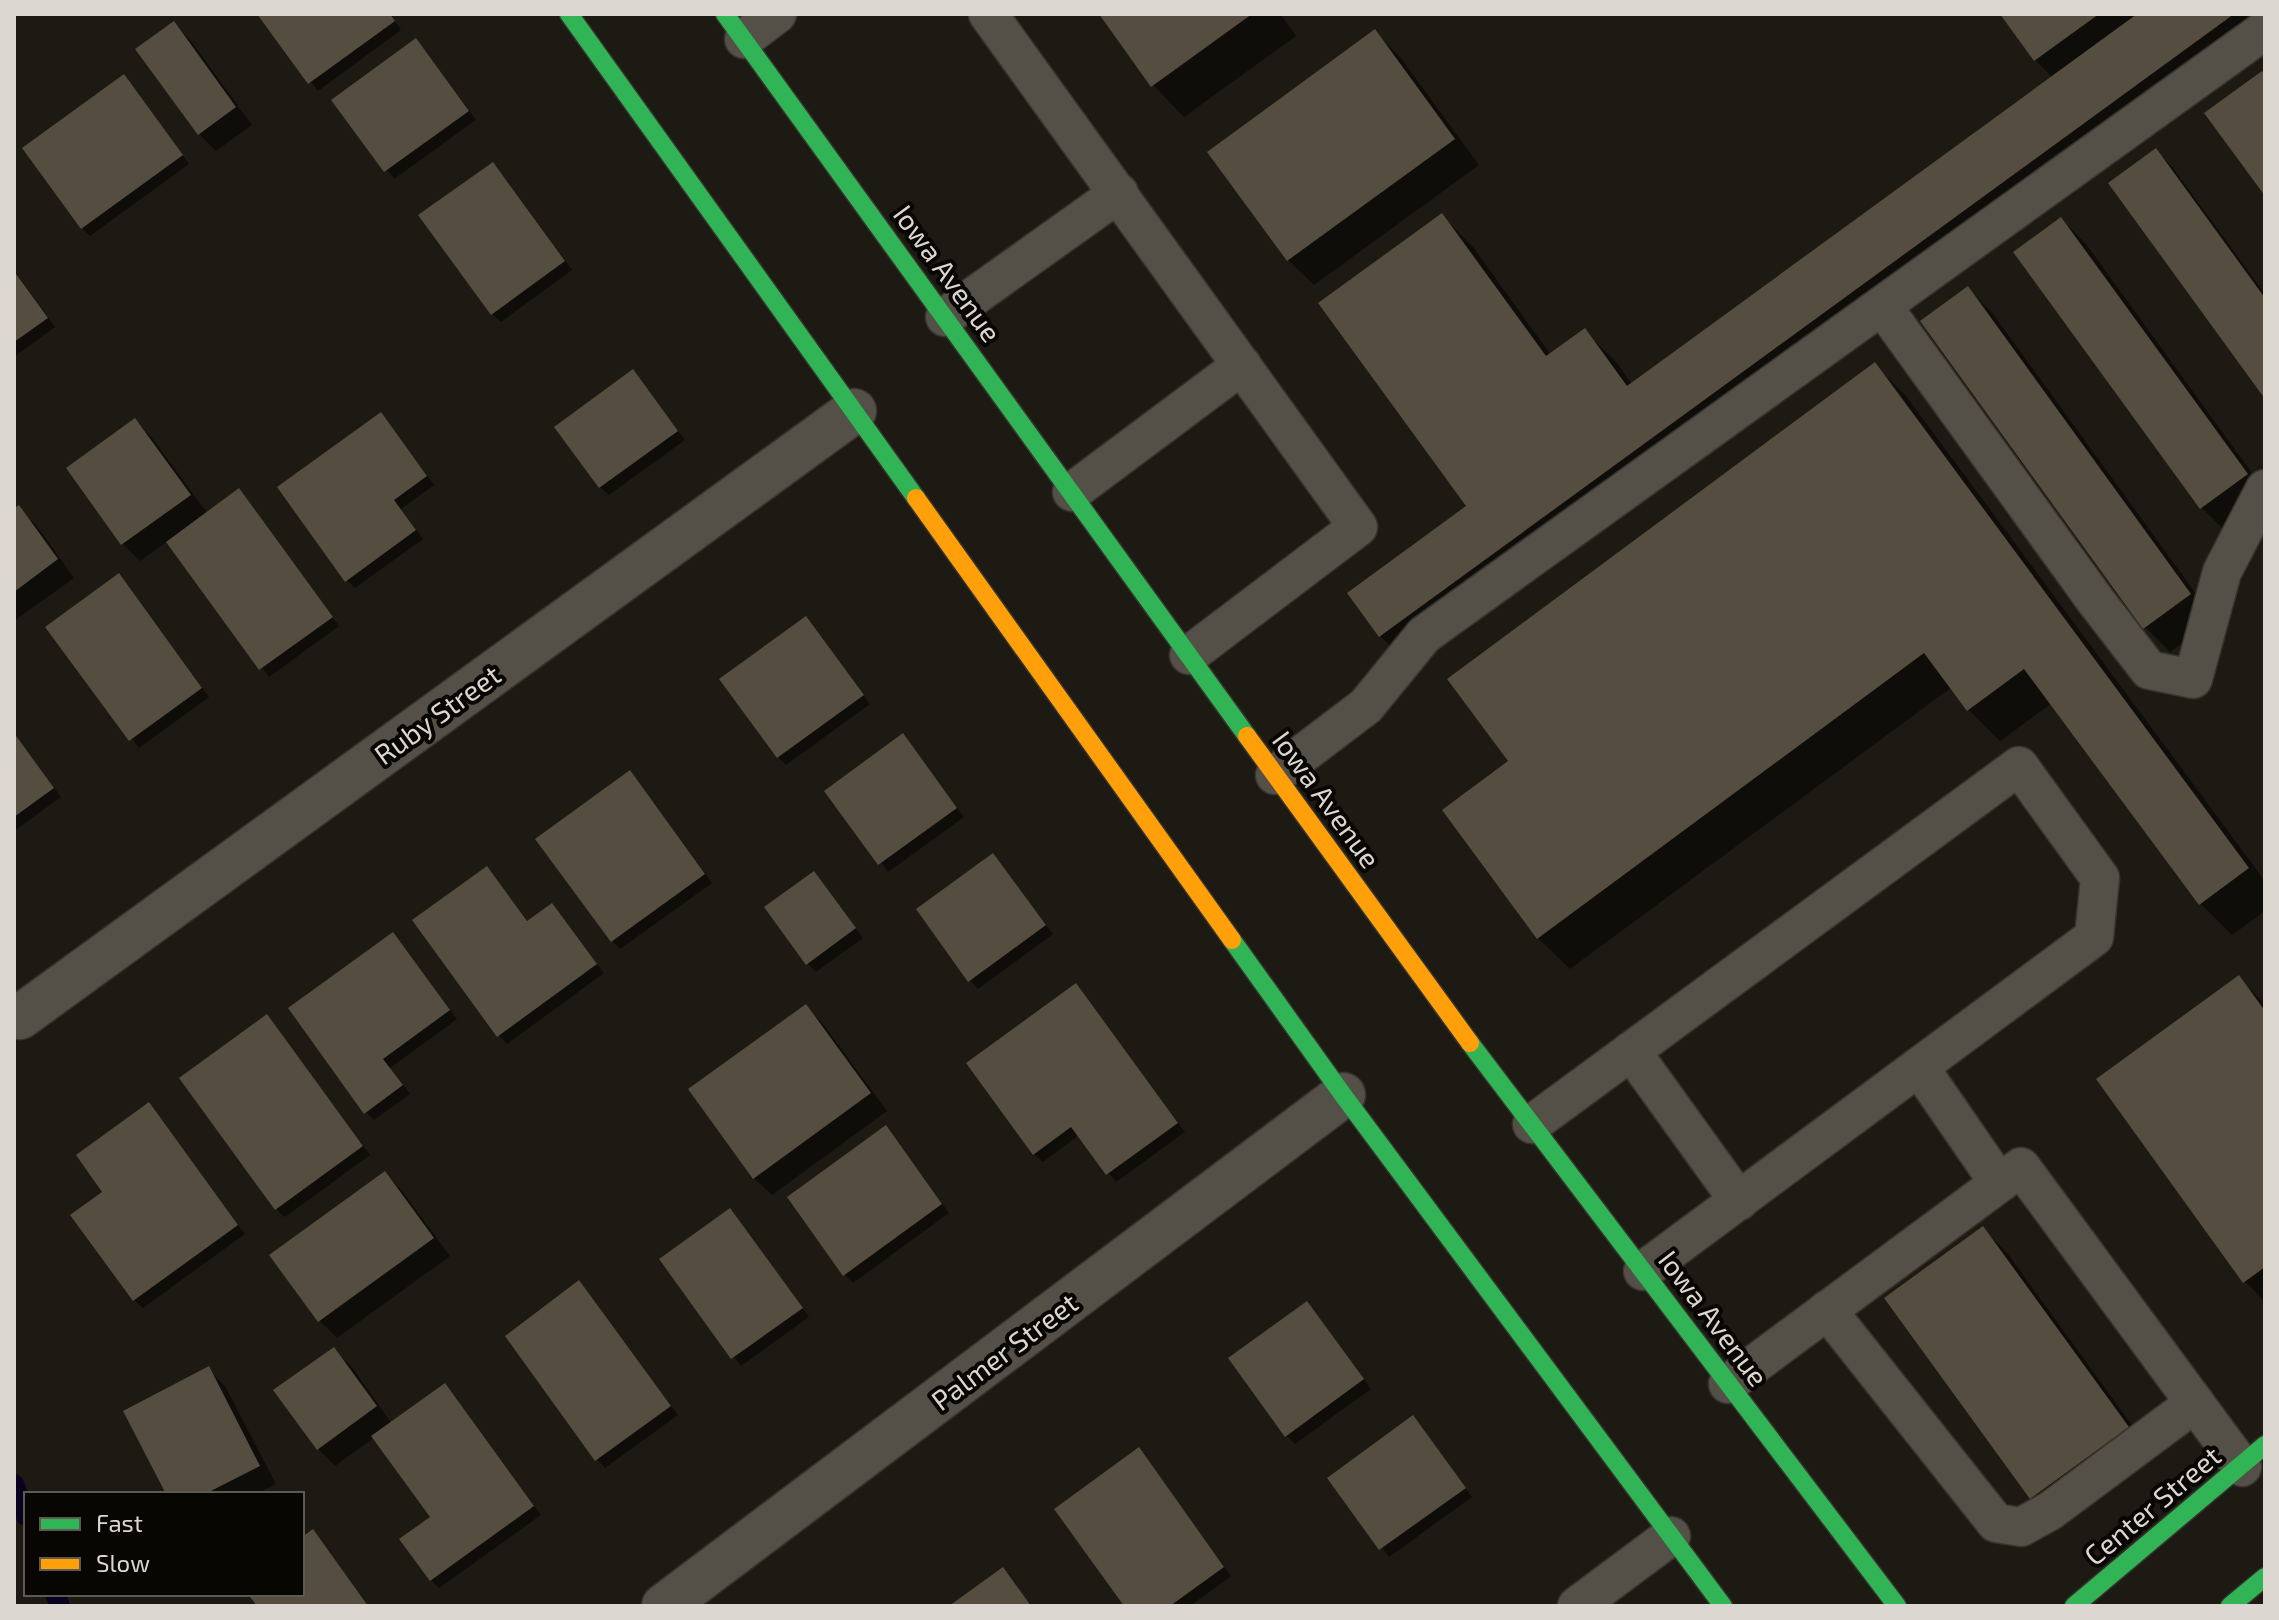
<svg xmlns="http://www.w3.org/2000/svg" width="2279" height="1620" font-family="'Exo 2',sans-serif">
	<rect width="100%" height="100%" fill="#1d1913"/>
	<!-- shadow -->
	<g fill="#0007">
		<polygon points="259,14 390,14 401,30 318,91"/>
		<polygon points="1101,14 1280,14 1296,36 1184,117 1153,85"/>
		<polygon points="2002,14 2265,14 2265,46 1412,667 1380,636 1469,507 1442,216 1473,247 1551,355 1585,331 1616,362 1632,384 2053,78 2035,60"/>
		<polygon points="174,23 191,41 252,125 216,151 199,134"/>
		<polygon points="1375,32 1400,57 1479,165 1314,285 1288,260"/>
		<polygon points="424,49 476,120 394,179 334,100"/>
		<polygon points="132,85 189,164 90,236 82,228"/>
		<polygon points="2156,150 2173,168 2265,294 2265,395"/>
		<polygon points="501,173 572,270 501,322 492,314"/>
		<polygon points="2061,219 2086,244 2265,491 2226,532 2201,507"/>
		<polygon points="14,270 55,327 14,357"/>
		<polygon points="1968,288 1993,314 2215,620 2170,652 2145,627"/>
		<polygon points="1875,365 1906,396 2265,881 2265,911 2232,935 2200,903 2052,703 2000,741 1968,709 1952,687 1570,969 1538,938 1510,762"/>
		<polygon points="633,372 685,440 609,495 600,487"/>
		<polygon points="381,414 434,485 401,509 423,539 355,588 347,580"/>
		<polygon points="135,420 152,438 208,514 239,491 247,499 339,626 269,677 168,541 140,561 123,544 68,469"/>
		<polygon points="18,508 36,525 74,578 14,621 14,511"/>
		<polygon points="127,584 209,697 139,748 48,627"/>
		<polygon points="806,618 870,704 786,765 778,757"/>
		<polygon points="14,733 61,797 14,831"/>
		<polygon points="903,736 964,817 888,872 827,791"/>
		<polygon points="638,781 712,883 620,949 612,941"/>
		<polygon points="993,855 1053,934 978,989 970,980"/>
		<polygon points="487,869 529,923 552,906 604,973 507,1044 499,1035"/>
		<polygon points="814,873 863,938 816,972 808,964"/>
		<polygon points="393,934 457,1019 390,1068 410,1094 374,1120 366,1112"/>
		<polygon points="2239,978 2265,1004 2265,1302 2245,1281"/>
		<polygon points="1076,985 1185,1132 1116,1182 1079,1135 1043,1162 1034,1154"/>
		<polygon points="805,1006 823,1024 887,1111 772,1195 754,1178"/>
		<polygon points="267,1016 370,1155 285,1217 276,1209"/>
		<polygon points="149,1105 245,1234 143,1308 134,1300 105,1192"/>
		<polygon points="886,1127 949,1213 853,1283 844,1274"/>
		<polygon points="385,1173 402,1191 450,1256 337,1338 320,1321 272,1255"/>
		<polygon points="730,1210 809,1317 741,1366 662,1260"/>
		<polygon points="1983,1229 2008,1254 2152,1453 2057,1523 2032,1498 1887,1298"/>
		<polygon points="579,1283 678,1415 605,1468 597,1459"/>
		<polygon points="1307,1304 1371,1389 1295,1444 1287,1436"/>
		<polygon points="333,1349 351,1366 392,1424 453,1394 541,1515 439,1588 431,1580 433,1517 375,1437 335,1466 318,1449"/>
		<polygon points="208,1369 225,1386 276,1484 256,1494 168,1494"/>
		<polygon points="1413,1418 1472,1497 1389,1557 1330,1478"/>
		<polygon points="1138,1450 1231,1576 1190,1606 1126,1606"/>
	</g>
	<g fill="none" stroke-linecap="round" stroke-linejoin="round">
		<!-- stream -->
		<g stroke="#08021e" stroke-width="20">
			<polyline points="14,1484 26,1516"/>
			<polyline points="55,1594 60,1606"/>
		</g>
	</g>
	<!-- building -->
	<g fill="#564d41">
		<polygon points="257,14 390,14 395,21 308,84"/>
		<polygon points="1099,14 1252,14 1151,87"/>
		<polygon points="2000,14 2099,14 2034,61"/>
		<polygon points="2137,14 2234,14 1379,637 1347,593 1466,506 1318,303 1442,213 1546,356 1585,328 1627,386"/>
		<polygon points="174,21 236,107 198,135 135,49"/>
		<polygon points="1375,29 1455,139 1287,261 1207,152"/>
		<polygon points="416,38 469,111 384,172 331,100"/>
		<polygon points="2262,71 2265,76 2265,196 2204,113"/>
		<polygon points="124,74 183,155 81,229 22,148"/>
		<polygon points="2156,148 2265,298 2265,399 2108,183"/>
		<polygon points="493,162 565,261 491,315 418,215"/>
		<polygon points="2061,217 2248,474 2200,509 2013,252"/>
		<polygon points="14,271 48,318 14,342"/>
		<polygon points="1968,286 2191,594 2143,629 1920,321"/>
		<polygon points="1875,362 2249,868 2199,905 2024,669 1967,711 1924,653 1537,939 1442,810 1508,761 1447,679"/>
		<polygon points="633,369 678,431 599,488 554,427"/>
		<polygon points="381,412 427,476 394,500 416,530 345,582 277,487"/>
		<polygon points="135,418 191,495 121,545 66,468"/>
		<polygon points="239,488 333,617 259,670 166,542"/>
		<polygon points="19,505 58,559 14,592 14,508"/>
		<polygon points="119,573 202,688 129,741 45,627"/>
		<polygon points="806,616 864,695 777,758 719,679"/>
		<polygon points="14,733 54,788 14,817"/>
		<polygon points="903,733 957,808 878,865 824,791"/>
		<polygon points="630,770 705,874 611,942 535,839"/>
		<polygon points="993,853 1046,925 968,982 916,909"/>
		<polygon points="487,866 527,921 552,903 597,964 497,1037 412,920"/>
		<polygon points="814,871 856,928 806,965 764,907"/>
		<polygon points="393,932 450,1010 383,1059 403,1085 364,1114 288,1008"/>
		<polygon points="2239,975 2265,1011 2265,1267 2243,1283 2096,1079"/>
		<polygon points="1076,983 1178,1123 1106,1175 1071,1127 1033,1155 966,1063"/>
		<polygon points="806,1004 871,1093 753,1179 688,1089"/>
		<polygon points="267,1014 363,1146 275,1210 179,1078"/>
		<polygon points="149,1102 238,1225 133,1301 70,1215 102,1192 76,1155"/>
		<polygon points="886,1125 942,1204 843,1276 787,1197"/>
		<polygon points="385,1171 434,1238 318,1322 269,1255"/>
		<polygon points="730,1208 803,1308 731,1359 659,1259"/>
		<polygon points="1983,1226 2129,1427 2030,1499 1884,1298"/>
		<polygon points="579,1280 671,1406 595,1461 505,1336"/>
		<polygon points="1307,1301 1364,1379 1285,1437 1228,1358"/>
		<polygon points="334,1347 377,1406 317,1450 273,1390"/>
		<polygon points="209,1366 260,1466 205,1494 166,1494 123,1411"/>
		<polygon points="445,1383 534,1506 430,1581 399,1539 430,1517 371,1436"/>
		<polygon points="1413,1415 1466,1488 1379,1550 1327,1478"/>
		<polygon points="1139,1447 1224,1567 1170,1606 1124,1606 1054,1509"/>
		<polygon points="313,1529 368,1606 257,1606 248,1594 302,1594 302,1537"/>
		<polygon points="1003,1567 1031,1606 949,1606"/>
	</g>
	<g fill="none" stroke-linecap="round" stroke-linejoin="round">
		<defs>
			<g id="lane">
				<polyline points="988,14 1358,527 1189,655"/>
				<polyline points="744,39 777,14"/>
				<polyline points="1883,307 2095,600 2149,670 2193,679 2222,572 2265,489"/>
				<polyline points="945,317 1119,193"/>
				<polyline points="1072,492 1242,365"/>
				<polyline points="1275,775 1366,706 1424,635 2265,30"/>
				<polyline points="1631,1051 1739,1201"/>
				<polyline points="1919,1067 1999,1183"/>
				<polyline points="1532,1124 2019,766 2100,878 2094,937 1643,1271"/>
				<polyline points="1827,1310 1996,1523 2021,1527 2050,1511 2195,1403"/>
				<polyline points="1728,1384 2021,1167 2242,1467"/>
				<polyline points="1577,1606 1671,1536"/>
			</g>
			<g id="street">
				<polyline points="20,1017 854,411"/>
				<polyline points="664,1606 1343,1095"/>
			</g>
			<g id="fast">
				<polyline points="569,14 916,498"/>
				<polyline points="725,14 1247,736"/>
				<polyline points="1232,940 1343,1095 1723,1606"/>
				<polyline points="1470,1043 1897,1606"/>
				<polyline points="2074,1606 2265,1445"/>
				<polyline points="2230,1606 2265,1577"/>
			</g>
			<g id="slow">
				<polyline points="916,498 1232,940"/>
				<polyline points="1247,736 1470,1043"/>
			</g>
		</defs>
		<!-- lane casing -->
		<use href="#lane" stroke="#37342e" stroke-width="41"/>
		<!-- street casing -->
		<use href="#street" stroke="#37342e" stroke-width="47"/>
		<!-- fast casing -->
		<use href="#fast" stroke="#37342e" stroke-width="21"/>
		<!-- slow casing -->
		<use href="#slow" stroke="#37342e" stroke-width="21"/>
		<!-- lane -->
		<use href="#lane" stroke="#544f47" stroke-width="38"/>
		<!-- street -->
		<use href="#street" stroke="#544f47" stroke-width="44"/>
		<!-- fast -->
		<use href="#fast" stroke="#30b455" stroke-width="18"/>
		<!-- slow -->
		<use href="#slow" stroke="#ff9f0a" stroke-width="18"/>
	</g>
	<g text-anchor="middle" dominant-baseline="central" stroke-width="8" stroke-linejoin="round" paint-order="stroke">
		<!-- street labels -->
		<g font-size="28" fill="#dcd7d0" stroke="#080603">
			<text transform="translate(948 273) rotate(54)">Iowa Avenue</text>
			<text transform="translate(437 714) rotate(-36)">Ruby Street</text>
			<text transform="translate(1327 799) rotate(54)">Iowa Avenue</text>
			<text transform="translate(1714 1318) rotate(53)">Iowa Avenue</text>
			<text transform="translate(1004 1351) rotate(-37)">Palmer Street</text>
			<text transform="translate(2152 1505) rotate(-40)">Center Street</text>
		</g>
	</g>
	<!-- border -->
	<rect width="2279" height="1620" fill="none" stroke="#dcd7d0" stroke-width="32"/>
	<!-- legend -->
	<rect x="24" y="1492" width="280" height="104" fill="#080603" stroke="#5d5a55" stroke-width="2"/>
	<rect x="40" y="1518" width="40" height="12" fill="#30b455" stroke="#5d5a55" stroke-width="2"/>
	<text x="96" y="1532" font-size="24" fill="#dcd7d0">Fast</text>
	<rect x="40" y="1558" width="40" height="12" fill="#ff9f0a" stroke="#5d5a55" stroke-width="2"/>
	<text x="96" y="1572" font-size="24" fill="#dcd7d0">Slow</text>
</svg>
